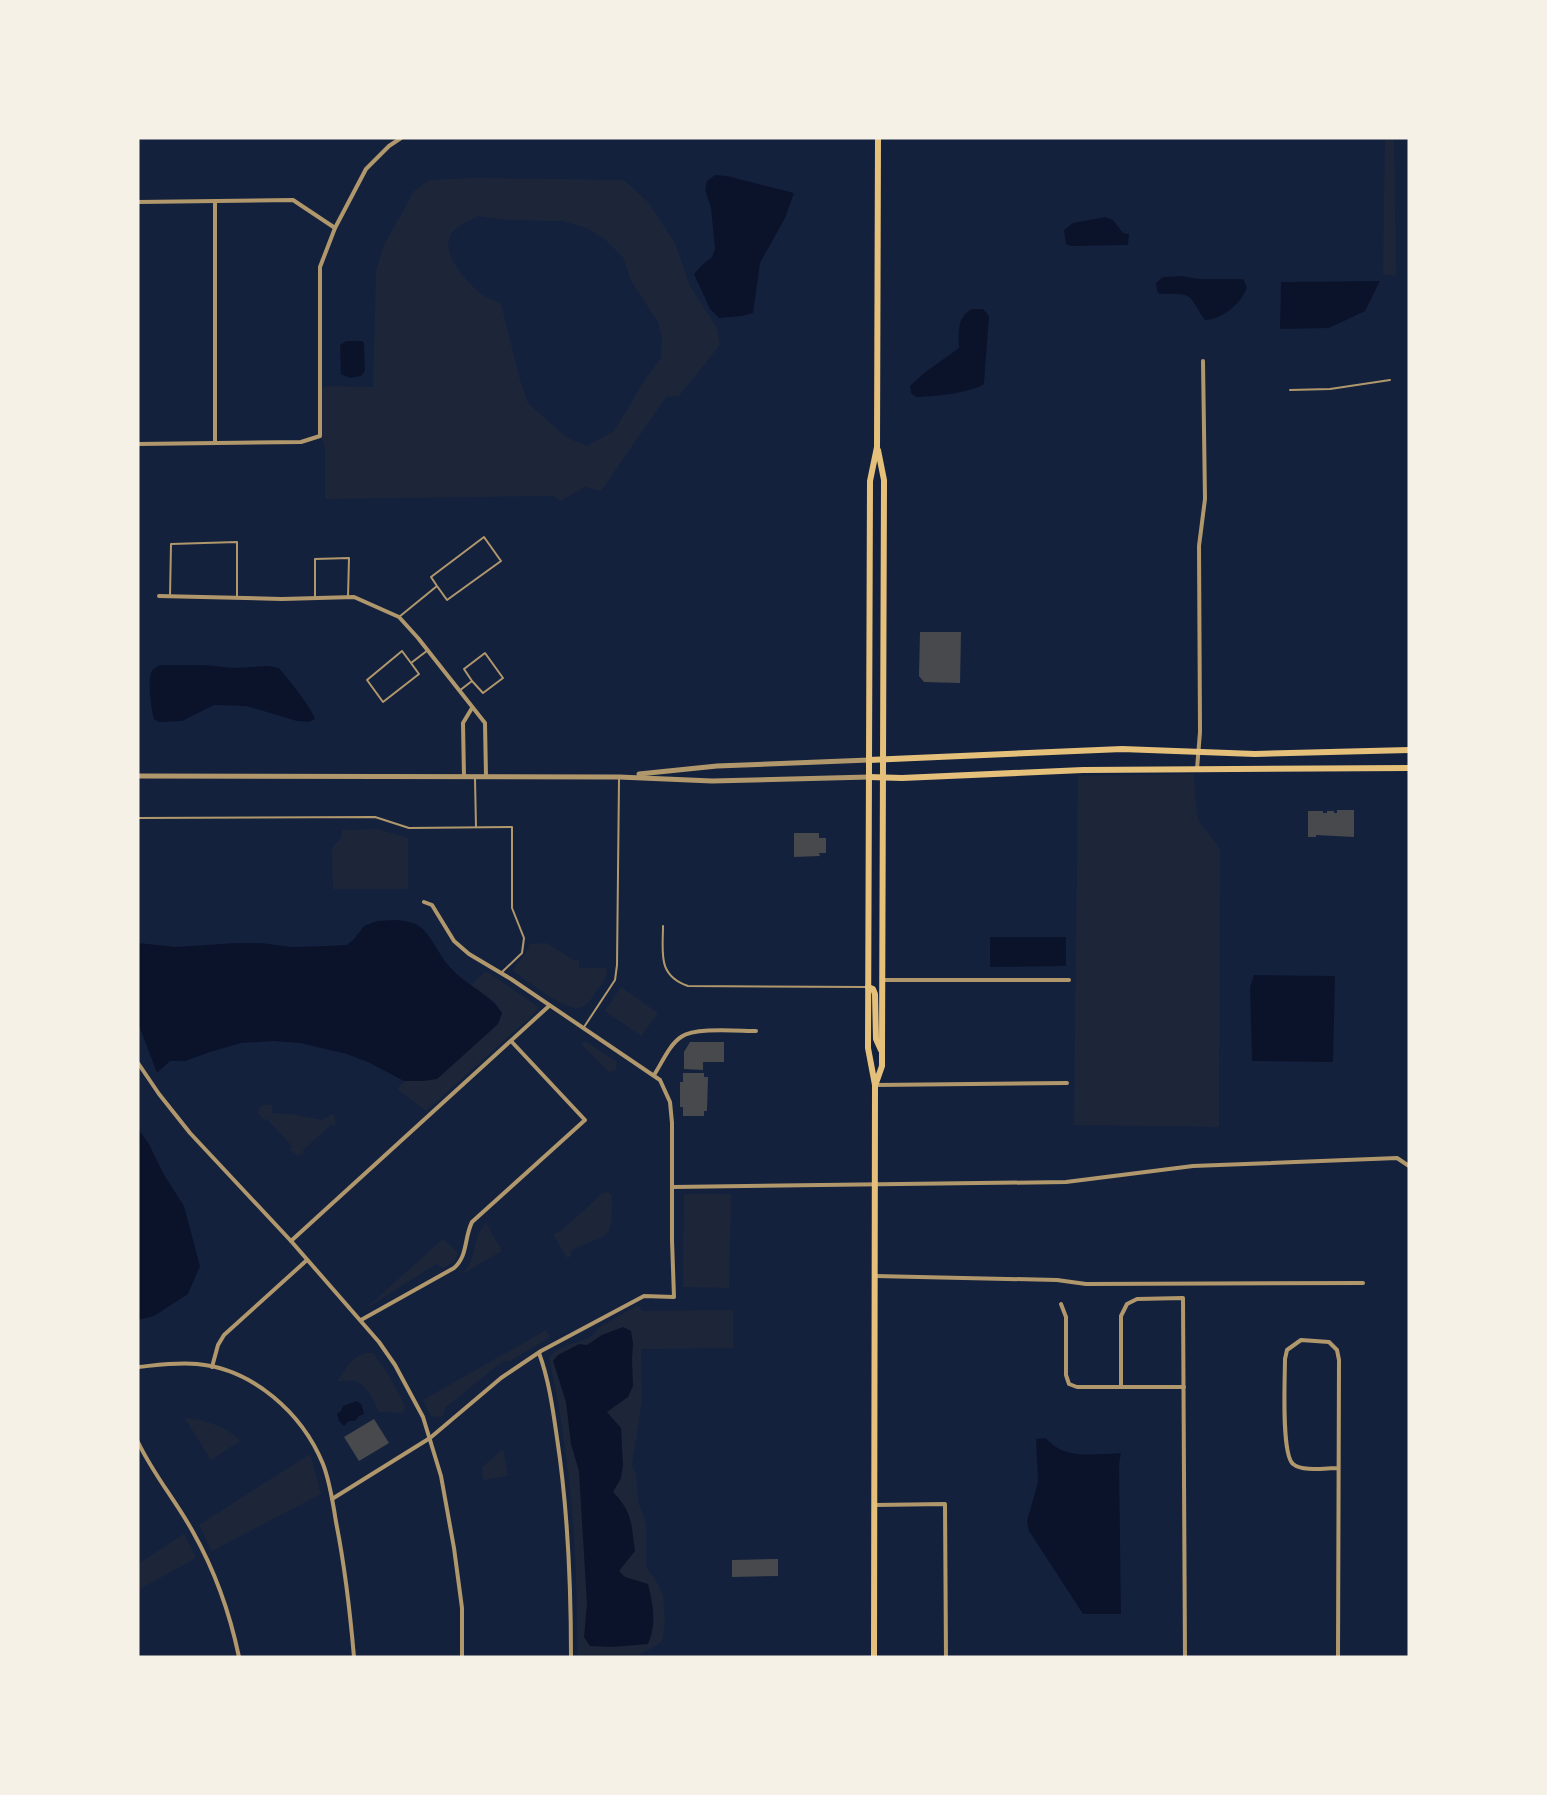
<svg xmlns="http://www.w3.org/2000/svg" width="1547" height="1795" font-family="'Noto Sans',sans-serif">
	<rect width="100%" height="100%" fill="#14213d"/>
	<!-- green -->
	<g fill="#1d2539" fill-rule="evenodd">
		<polygon points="1385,138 1394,138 1396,276 1383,274"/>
		<path d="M476,178L624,180L648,202L675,243L690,286L717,328L720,345L679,396L666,397L601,491L585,487L560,501L554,496L325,499V445L320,436V386L373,387L376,271L383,247L414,191L429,180ZM478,216L507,220L562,221L587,228L606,240L623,257L631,281L658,322L662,337L661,358L646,378L614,431L587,446L566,437L528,403L520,380L501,304C495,300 486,298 480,293C467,282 440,254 451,234C456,226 470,220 478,216Z"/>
		<polygon points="1194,774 1195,795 1198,820 1220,849 1219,1127 1074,1125 1078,776"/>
		<polygon points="378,829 408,838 408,889 333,889 332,848 342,837 342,830"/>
		<path d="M547,943L573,960H579V968H607C607,978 601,985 595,993C591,1000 586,1007 578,1008C564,1010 527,980 513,971C517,960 527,957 529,944Z"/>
		<polygon points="486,971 537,1006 537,1011 426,1111 397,1089 404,1081 437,1079 498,1024 502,1013 495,1002 471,985"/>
		<polygon points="621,987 658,1013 641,1036 605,1011"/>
		<polygon points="585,1041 617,1062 616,1070 609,1072 581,1044"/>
		<polygon points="263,1105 272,1105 272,1113 291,1114 322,1120 330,1115 334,1115 336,1123 334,1126 331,1125 303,1150 303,1154 297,1155 290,1150 292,1146 267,1119 264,1120 258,1113 259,1108"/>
		<path d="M608,1192L612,1196C612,1246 609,1230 571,1251V1256L567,1258L553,1234L561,1231L603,1193Z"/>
		<polygon points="684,1194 731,1194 729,1288 683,1287"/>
		<path d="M486,1223L502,1251L462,1274C480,1255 470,1240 486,1223Z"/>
		<polygon points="443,1239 458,1253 455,1261 444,1268 436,1264 364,1310"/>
		<path d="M638,1305L642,1311L733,1310V1348L641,1349L642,1400L632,1465L636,1474L638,1501L646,1524V1567L655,1579L663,1595L665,1620L662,1642L635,1657H577C578,1557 571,1456 549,1358C562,1339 591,1346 598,1328Z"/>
		<polygon points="546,1330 550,1337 510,1361 503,1361 445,1408 444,1415 441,1417 431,1416 423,1400"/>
		<path d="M365,1353H373L388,1374L405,1406L403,1413L379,1412C374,1402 367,1383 354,1381C349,1380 344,1381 338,1381C344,1369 353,1357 365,1353Z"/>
		<path d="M185,1418C206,1420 226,1426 240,1441L211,1460Z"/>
		<polygon points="503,1449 508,1476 483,1480 482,1467"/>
		<polygon points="310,1454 321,1494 212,1551 199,1525"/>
		<polygon points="184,1534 196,1558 138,1590 138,1564"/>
	</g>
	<!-- water -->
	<g fill="#0b132b">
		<polygon points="715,175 727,176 794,193 785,218 760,263 753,313 742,316 719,318 710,309 694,274 702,265 712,257 715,249 711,208 705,190 707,181"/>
		<polygon points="1105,217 1113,220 1123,233 1129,234 1128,245 1070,246 1066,244 1064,230 1073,223"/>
		<path d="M1181,276L1199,279H1243L1247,287C1242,303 1222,320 1205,320C1187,295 1196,293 1160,294L1157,292L1156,283L1163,277Z"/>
		<polygon points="1380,281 1365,311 1329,328 1280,329 1281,282"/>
		<path d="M972,309H983L989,316L984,384C971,393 932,397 916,397L911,393L910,386L924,373L959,348C959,332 956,318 972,309Z"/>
		<polygon points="346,341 362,341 364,343 365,371 361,376 350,378 341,374 340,345"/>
		<path d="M160,665H204L232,668L268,666L279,668C288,679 312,708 315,719L309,722L297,721L246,706L214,705L182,721L159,722L154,719C151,710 147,678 152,671C154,668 157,667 160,665Z"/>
		<path d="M397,920C404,921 414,922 419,926C431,934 439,956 450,967C465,985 489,993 502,1013L498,1024L437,1079L423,1081H404L370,1063L347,1054L300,1043L273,1041L241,1043L210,1052L185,1061H170L157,1073L138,1023V943L176,947L236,943H261L292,947L327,946L347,945L354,939L364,926L377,921Z"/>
		<polygon points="990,937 1066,937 1066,966 990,967"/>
		<polygon points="1254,975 1335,976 1333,1062 1252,1061 1250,987"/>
		<polygon points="138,1129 149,1144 163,1173 184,1206 200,1266 188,1294 154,1316 138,1320"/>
		<path d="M623,1327L631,1331L633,1343L632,1359L633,1386L628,1397L607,1412L621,1428L623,1465L621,1478L613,1492C633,1512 631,1524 635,1551L619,1571L625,1577L648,1584C653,1604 657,1624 648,1644L612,1647L590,1646L584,1637L587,1604L579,1471L571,1444L566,1402L553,1361L558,1355L579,1344L587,1345L602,1335Z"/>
		<polygon points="357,1401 362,1405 364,1414 359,1416 355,1421 349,1421 344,1426 339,1421 337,1414 341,1411 343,1406"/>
		<path d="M1046,1438C1063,1460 1095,1454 1121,1453L1119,1464L1121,1614H1083L1029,1531L1027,1521L1038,1482L1036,1439Z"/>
	</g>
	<!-- building -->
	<g fill="#48494c">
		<polygon points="920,632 961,632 960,683 924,682 919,676"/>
		<polygon points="1337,810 1354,810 1354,837 1316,835 1316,837 1308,837 1308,811 1323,811 1323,813 1327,813 1327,811 1334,811 1334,813 1337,813"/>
		<polygon points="794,833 819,833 819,838 826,838 826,853 819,853 820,856 794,857"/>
		<polygon points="690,1042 724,1042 724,1062 703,1062 703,1070 684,1069 684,1052"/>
		<polygon points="683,1073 704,1073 704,1077 708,1077 707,1111 704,1111 704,1116 683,1116 683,1107 680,1107 680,1082 683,1082"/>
		<polygon points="374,1419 389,1443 359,1461 344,1437"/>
		<polygon points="778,1559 778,1576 732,1577 732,1560"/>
	</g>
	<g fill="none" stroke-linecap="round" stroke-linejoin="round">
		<!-- service -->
		<g stroke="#b1986c" stroke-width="2">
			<polyline points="1290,390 1330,389 1390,380"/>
			<polyline points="170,596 171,544 237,542 237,598"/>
			<polyline points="315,598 315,559 349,558 348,597"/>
			<polyline points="399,617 437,586 447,600 501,561 484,537 431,577 437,586"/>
			<polyline points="411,663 419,674 383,702 367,680 402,651 411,663 428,650"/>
			<polyline points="459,691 472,681 483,693 503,678 485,653 464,669 472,681"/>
			<polyline points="475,779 476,827"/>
			<polyline points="138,818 375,817 409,828 512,827 512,908 524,938 522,953 501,973"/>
			<path d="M663,926C663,953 657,975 688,986L865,987"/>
			<polyline points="584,1027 615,980 617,965 619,779"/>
		</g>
		<!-- minor -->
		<g stroke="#b1986c" stroke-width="4">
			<polyline points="138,202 293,200 335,228"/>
			<polyline points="215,443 215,202"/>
			<polyline points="138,444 301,442 320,436 320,267 335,228 366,169 389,146 401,138"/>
			<polyline points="159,596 282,599 354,597 399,617 418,638 485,723 486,776"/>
			<polyline points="1197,769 1200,732 1199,546 1205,499 1203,361"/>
			<polyline points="464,777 463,723 472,708"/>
			<polyline points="883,980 1069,980"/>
			<polyline points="138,1063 159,1094 190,1133 291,1241 379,1342 395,1365 423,1417 441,1476 454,1548 462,1608 462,1657"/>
			<path d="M654,1075C662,1063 669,1045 681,1037C695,1027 738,1031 756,1031"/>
			<polyline points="876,1085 1067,1083"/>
			<polyline points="673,1187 1066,1182 1193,1166 1397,1158 1409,1166"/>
			<polyline points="291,1241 549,1006"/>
			<polyline points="875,1276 1057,1280 1086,1284 1363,1283"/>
			<polyline points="1061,1304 1066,1317 1066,1375 1069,1384 1077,1387 1184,1387"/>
			<path d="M361,1320L454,1268C468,1256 464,1238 472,1222L585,1120L511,1041"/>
			<path d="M539,1353C549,1380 553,1410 557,1438C568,1510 571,1584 571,1657"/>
			<path d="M138,1367C158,1365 177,1362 197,1364C253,1369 302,1413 323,1464C330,1482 333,1503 336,1522C345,1567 350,1611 354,1657"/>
			<polyline points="212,1367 218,1345 224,1335 307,1260"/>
			<polyline points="1121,1387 1121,1316 1127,1304 1137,1299 1183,1298 1185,1657"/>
			<path d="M138,1442C153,1474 176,1501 193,1532C215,1571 230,1614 239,1657"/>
			<polyline points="332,1499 430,1438 501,1378 541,1351 644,1296 674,1297 672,1240 672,1123 670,1102 660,1080 511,979 469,954 454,941 432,905 424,902"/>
			<polyline points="875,1505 945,1504 946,1657"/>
			<path d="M1338,1657L1339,1360L1337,1350L1329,1342L1301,1340L1287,1350L1285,1359C1285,1377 1281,1454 1293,1464C1303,1472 1325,1468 1338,1468"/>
		</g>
		<!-- tertiary -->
		<g stroke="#b1986c" stroke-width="5">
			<polyline points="639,774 717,766 869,760"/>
			<polyline points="138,776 619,777 712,781 869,777"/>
		</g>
		<!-- secondary -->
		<g stroke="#e5c07b" stroke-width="6">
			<polyline points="869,760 1122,749 1255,754 1409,750"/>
			<polyline points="869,777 902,778 1083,770 1409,768"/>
			<polyline points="868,987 873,989 875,994 876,1039 881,1050"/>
			<polyline points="876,1083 882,1066 882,1052 884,480 878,450"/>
			<polyline points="874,1657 875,1085 868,1048 870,481 877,447 878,138"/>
		</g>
	</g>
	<!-- border -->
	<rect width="1547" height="1795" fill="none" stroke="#f6f1e7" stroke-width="279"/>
</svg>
